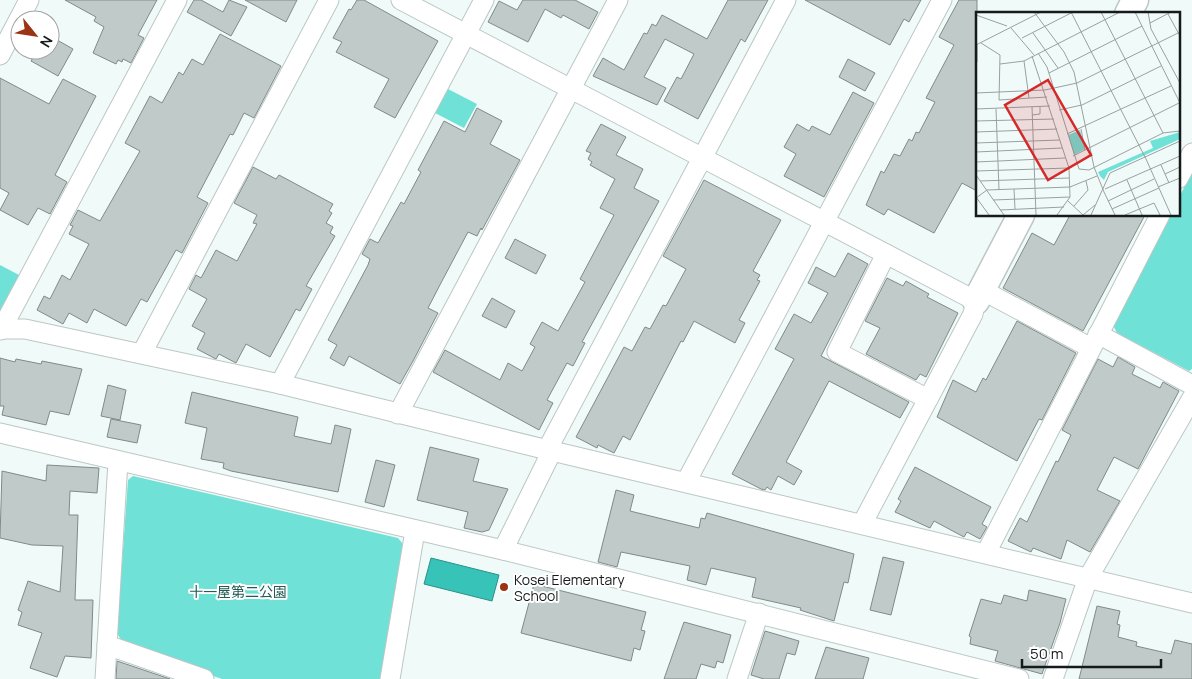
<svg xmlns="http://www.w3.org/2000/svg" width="1192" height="679" font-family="Manrope,'Noto Sans JP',sans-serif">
	<rect width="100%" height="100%" fill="#f0fbf9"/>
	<!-- green -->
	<g fill="#6fe1d6">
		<polygon points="448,89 477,104 464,128 435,113"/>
		<polygon points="1192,173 1192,369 1189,371 1117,333 1113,325 1170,215 1178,215 1178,199"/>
		<polygon points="0,265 21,276 0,313"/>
		<polygon points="133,476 398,538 403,544 380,679 222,679 124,645 117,633 128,480"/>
	</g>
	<!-- water -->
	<polygon fill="#37c3b7" stroke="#2d9088" points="431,558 499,575 492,601 424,584"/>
	<!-- building -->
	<g fill="#c0cbc9" stroke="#808a89">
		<polygon points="65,0 157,0 138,35 144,38 131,63 123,59 122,62 118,60 116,64 93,53 104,27 94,21 96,17"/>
		<polygon points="194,0 201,0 223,12 229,0 247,7 231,36 187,12"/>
		<polygon points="245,0 297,0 286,22"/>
		<polygon points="357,0 364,0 438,41 395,118 374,107 389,79 336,52 342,42 333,38 349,9 351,10"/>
		<polygon points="523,0 575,0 598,12 589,29 563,15 561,18 545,9 528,42 488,22 499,1 517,10"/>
		<polygon points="728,0 768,0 745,42 741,39 698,119 664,101 677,77 681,79 694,54 665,39 644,77 666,88 657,105 593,76 603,58 624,70 644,33 647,34 652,24 656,26 662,15 707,39"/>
		<polygon points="805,0 921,0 909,22 904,19 890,45"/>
		<polygon points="959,0 977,0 977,191 962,183 934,233 888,209 884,215 866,205 881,171 884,173 894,154 900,156 909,139 912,141 916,132 919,133 935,102 926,98 954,45 939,37"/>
		<polygon points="220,34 281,66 254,118 244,113 233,135 230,134 197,197 208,203 182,253 176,250 147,302 141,299 126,326 94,309 87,323 69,313 63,324 37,310 44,296 50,299 62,275 70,280 89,244 69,234 73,226 70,225 78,210 100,221 140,151 125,143 150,96 162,103 179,72 183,75 192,59 203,65"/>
		<polygon points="50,36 73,49 58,76 31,61 37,50 50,50"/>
		<polygon points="848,59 875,73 865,91 839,77"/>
		<polygon points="0,78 49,104 63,79 96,96 55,175 67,182 50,214 38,208 28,225 0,210 9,193 0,188"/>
		<polygon points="853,92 874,103 824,197 784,176 796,154 784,147 797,124 809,131 812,126 830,135"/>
		<polygon points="477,108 502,121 490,144 520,160 482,230 481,228 477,236 468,232 442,281 428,308 438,313 413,361 400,384 349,356 344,366 330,358 337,345 328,340 368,265 370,259 362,254 370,239 378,243 401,202 404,204 421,172 418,170 444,121 465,132"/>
		<polygon points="601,124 626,137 616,155 643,169 634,188 659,201 582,342 585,343 573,366 567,363 547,400 553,403 539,430 433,372 445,350 500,380 508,363 522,371 535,347 530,344 542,322 558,331 585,282 580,279 614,215 600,208 615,179 590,165 592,162 588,159 591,153 586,151"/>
		<polygon points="253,167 276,179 279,175 333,204 329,211 332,213 326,223 333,227 330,233 335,236 306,286 312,289 300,311 296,309 270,357 246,344 236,363 219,354 216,359 197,349 205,333 192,326 207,299 189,289 196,275 201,278 216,250 237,261 257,224 253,223 257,215 234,203"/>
		<polygon points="704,180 781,220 753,271 760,275 757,280 760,281 739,320 745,323 735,343 694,321 683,342 681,341 630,440 623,436 614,453 598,445 597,448 576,437 624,347 632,351 645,327 650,329 663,305 666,306 686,269 663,256"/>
		<polygon points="1070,215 1145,215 1083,331 1003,288 1032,233 1054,245"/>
		<polygon points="515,239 546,255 536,274 505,258"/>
		<polygon points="848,253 868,264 821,356 909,402 900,418 829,381 786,462 802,471 794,485 778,476 771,490 767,487 765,490 761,489 732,474 794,359 775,349 794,314 811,323 828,293 808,283 816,267 835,277"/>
		<polygon points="887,278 903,286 906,281 929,294 927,297 958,313 926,377 920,374 916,380 866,354 880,328 865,321"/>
		<polygon points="492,298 515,311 506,328 482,316"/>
		<polygon points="1017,321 1076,353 1042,420 1039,419 1017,461 937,417 953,380 976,392 983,378 986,380"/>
		<polygon points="1118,357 1135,367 1132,374 1160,388 1163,382 1179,391 1138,469 1114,457 1097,490 1120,501 1090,552 1067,540 1061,559 1033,548 1031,552 1008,541 1020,518 1027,522 1056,461 1058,462 1071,435 1062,430 1098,359 1113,367"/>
		<polygon points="0,358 15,362 16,359 41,364 42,361 82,369 69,415 50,411 46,425 2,415 4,406 0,406"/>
		<polygon points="108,385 126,390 120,420 101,416"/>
		<polygon points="192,392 298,417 294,436 331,444 335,425 351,429 338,492 231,471 223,468 224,463 201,459 207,428 185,423"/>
		<polygon points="111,419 141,425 137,443 107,437"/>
		<polygon points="430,447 479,459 473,481 508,489 489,530 482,532 464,528 468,512 417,500"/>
		<polygon points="376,460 395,465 384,507 365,502"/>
		<polygon points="47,465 99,468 97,493 70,491 69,515 78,515 75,600 93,600 91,658 65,656 57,677 30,668 42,633 18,625 22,612 18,610 28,581 60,592 63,546 32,545 0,538 2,471 46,481"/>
		<polygon points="915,467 991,507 982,524 987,527 980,539 967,532 964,537 934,521 930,528 895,512 901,501 898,499"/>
		<polygon points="616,490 634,495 630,511 699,528 701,518 705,519 707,513 854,554 848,583 844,582 834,621 800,610 801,608 752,597 756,578 711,568 706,585 687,580 690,566 621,552 617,567 598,562"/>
		<polygon points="883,557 904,562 891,615 870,610"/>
		<polygon points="534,584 646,612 641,630 645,631 640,650 634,648 631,661 521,633"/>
		<polygon points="1029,590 1066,599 1060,623 1042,674 995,661 998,651 970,644 971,637 969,636 981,599 1001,604 1004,595 1027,601"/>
		<polygon points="1097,606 1120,611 1117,624 1120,625 1118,637 1137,642 1136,646 1171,654 1175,640 1192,644 1192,679 1079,679"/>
		<polygon points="684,622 731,635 723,663 717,661 715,668 701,664 696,679 664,679"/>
		<polygon points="765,631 799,641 795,655 787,653 779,679 764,679 751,675"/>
		<polygon points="826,647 869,658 863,679 815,679"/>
		<polygon points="117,661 170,679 116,679"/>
	</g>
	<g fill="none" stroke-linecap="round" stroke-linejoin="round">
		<defs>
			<g id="street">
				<polyline points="401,0 976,301 973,314 862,524"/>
				<polyline points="0,55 29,0"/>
				<polyline points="1178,179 1192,153"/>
				<polyline points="886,254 837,352 928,399"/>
				<polyline points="982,290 1091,348"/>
				<polyline points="0,329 25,329 280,384 552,451 1192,603"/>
				<polyline points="1,330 177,0"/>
				<polyline points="1098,334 1192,385"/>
				<polyline points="142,353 329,0"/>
				<polyline points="280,384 484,0"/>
				<polyline points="398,414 618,0"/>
				<polyline points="0,433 503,550 1019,679"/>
				<polyline points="547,450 786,0"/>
				<polyline points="686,482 942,0"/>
				<polyline points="503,550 552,451"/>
				<polyline points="986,553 1160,215"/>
				<polyline points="107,645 204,679"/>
				<polyline points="105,679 118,461"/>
				<polyline points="390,679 415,531"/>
				<polyline points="737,679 759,613"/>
				<polyline points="1053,679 1088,578 1192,398"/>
			</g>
			<g id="secondary">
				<polyline points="1128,14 1135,0"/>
				<polyline points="976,301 1021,215"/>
			</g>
		</defs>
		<!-- street casing -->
		<use href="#street" stroke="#bcc7c5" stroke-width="21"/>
		<!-- secondary casing -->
		<use href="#secondary" stroke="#bcc7c5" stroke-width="29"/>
		<!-- street -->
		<use href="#street" stroke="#fff" stroke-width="19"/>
		<!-- secondary -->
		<use href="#secondary" stroke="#fff" stroke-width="26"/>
	</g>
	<!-- markers -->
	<circle fill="#9b3413" stroke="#fff" stroke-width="2" cx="504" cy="587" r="5"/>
	<g text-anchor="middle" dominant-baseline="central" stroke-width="4" stroke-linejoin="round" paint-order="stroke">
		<!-- poi labels -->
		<g font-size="14" fill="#161a1a" stroke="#fff" text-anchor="start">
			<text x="514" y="579">Kosei Elementary<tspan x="514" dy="16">School</tspan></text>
		</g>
		<!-- park labels -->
		<g font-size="14" fill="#235b55" stroke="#fff">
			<text x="238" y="591">十一屋第二公園</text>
		</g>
	</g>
	<!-- overview -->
	<g transform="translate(976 12)">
		<rect width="204" height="204" fill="#f0fbf9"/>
		<path d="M104,118L109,137L98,143L92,123ZM204,120V127L132,160L128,168L124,164L122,160L177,136L174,129Z" fill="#6fe1d6"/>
		<path fill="none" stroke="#99a1a0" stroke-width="1" d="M58,0L88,40L98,60L118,155L128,180M95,0L170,147L195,203M125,0L187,121M159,0L204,91M172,0L175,17L204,71M192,2L204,24M0,3L31,14M174,11L195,0M35,16L58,43M57,21L82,56M46,26L97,0M5,31L24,43L23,88L71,85M0,33L65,0M62,41L71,55L103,157L113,158L187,121L204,119M56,44L93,156L94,185L81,203M48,49L53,86M1,50V33M24,52L48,49L144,0M73,61L166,14M0,81L69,78L101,71L204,20M56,95L60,203M0,97L74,94M20,97L23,178M83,98L106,93L185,54M56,103L64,102V95M0,109L78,107M105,117L109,138M0,120L81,117M91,122L195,74M0,131L84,128M0,140L86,136M97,144L203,91M0,150L89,146M185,153L193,171M0,159L93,156M189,162L204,155M0,163L28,203M151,168L166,203M4,169L93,166M182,175L204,166M38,177L39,197M129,177L204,144M128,180L139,203M0,185L13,203M0,186L11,178L94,175L121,164M17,188L94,185M92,189L107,203M132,189L178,167M98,194L112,178L110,169M136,197L183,176M24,198L88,195M107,203L119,193M115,203L134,161L204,129M149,203L178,191L184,203"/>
		<path fill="#d62828" fill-opacity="0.15" stroke="#d62828" stroke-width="2.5" d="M72,68L115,143L72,168L29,93Z"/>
		<rect width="204" height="204" fill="none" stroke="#161a1a" stroke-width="2.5"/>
	</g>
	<!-- north arrow -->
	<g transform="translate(35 35) rotate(120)"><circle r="24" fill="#ffffff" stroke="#a2a3a3"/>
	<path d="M0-4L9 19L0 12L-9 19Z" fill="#9b3413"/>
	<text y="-8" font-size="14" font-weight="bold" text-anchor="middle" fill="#161a1a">N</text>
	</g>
	<!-- scale -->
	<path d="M1022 659v8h139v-8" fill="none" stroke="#161a1a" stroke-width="2.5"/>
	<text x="1030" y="659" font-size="15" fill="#161a1a" stroke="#ffffff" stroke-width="4" paint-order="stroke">50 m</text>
</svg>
